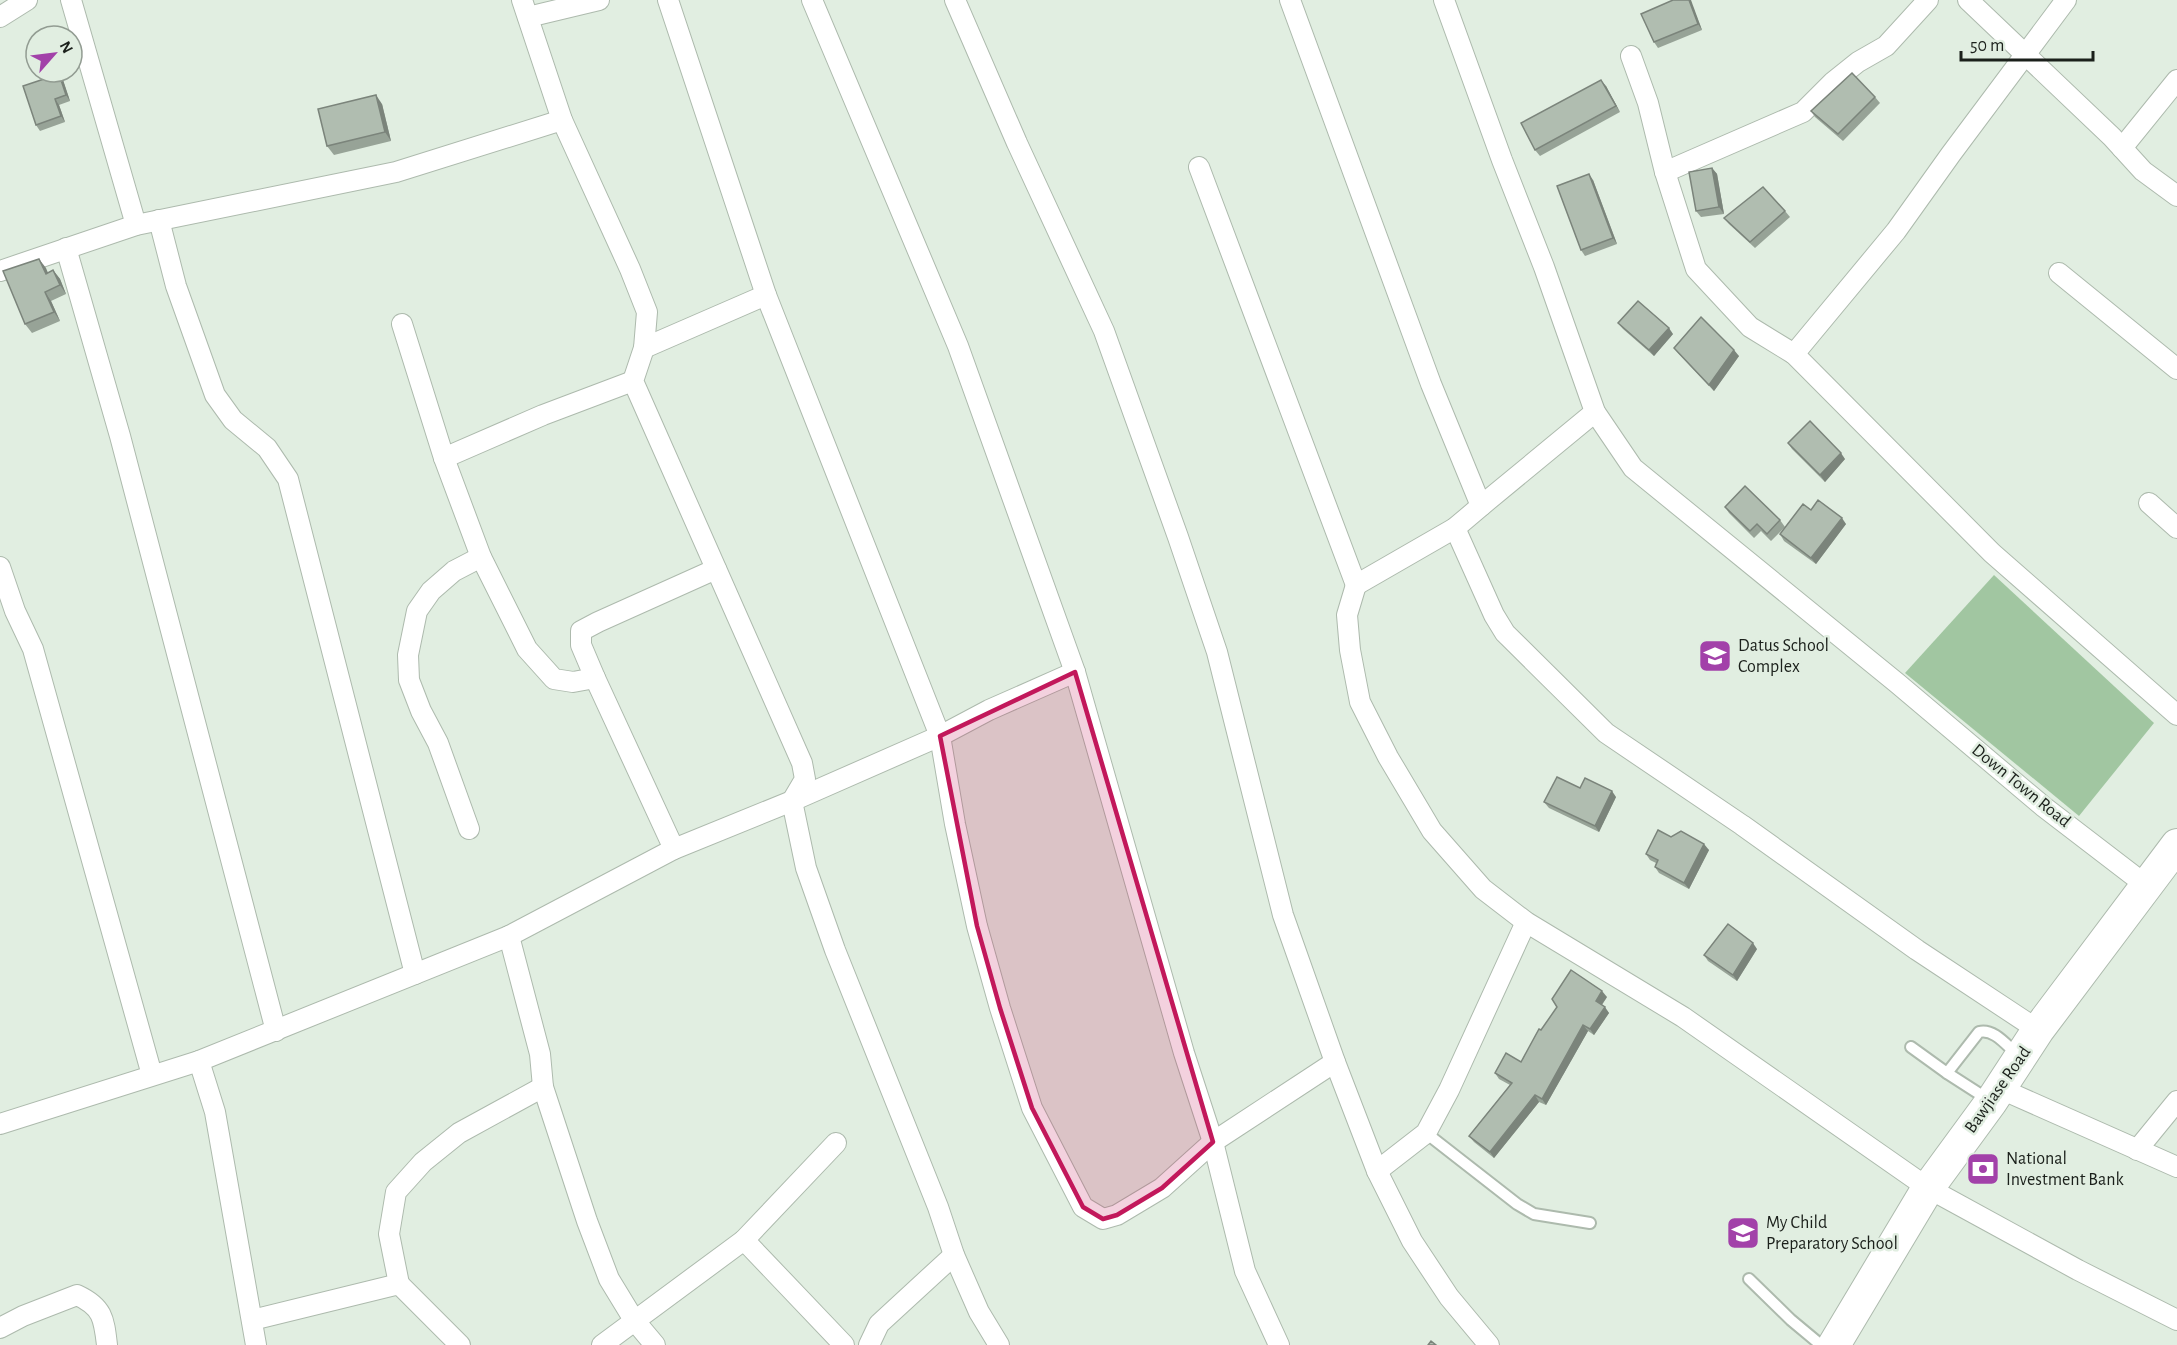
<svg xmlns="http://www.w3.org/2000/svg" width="2177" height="1345" font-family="'Alegreya Sans',sans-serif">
	<rect width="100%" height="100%" fill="#e1eee1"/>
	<!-- green -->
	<polygon fill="#a1c6a1" points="1994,575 2154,723 2079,816 1905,673"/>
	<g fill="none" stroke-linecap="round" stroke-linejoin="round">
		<defs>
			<g id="service">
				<polyline points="1911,1047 1947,1073"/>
				<path d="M1989,1100L1947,1073L1979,1032C1994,1028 2007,1046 2018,1055"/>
				<polyline points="1426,1133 1517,1204 1534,1214 1590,1223"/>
				<polyline points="1749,1279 1791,1320 1821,1345"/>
			</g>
			<g id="minor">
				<polyline points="71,0 136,225"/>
				<polyline points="522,0 562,120 630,269 647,312 644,348 633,381 802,763 805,779 792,801 806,868 835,950 938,1207 954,1255 979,1312 999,1345"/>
				<polyline points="668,0 766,295 940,736 955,824 977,926 1000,1008 1032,1108 1083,1207 1103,1219 1117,1215 1162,1188 1213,1142 1335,1062"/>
				<polyline points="812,0 958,346 1075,672 1184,1053 1213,1142 1245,1271 1279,1345"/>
				<polyline points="955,0 1017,143 1104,331 1178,537 1217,652 1283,915 1335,1062 1377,1171 1412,1241 1449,1297 1489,1345"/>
				<polyline points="1290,0 1431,384 1481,506"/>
				<polyline points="1444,0 1502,160 1544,267 1595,412 1633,468 1897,683 2044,807 2147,886"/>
				<polyline points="1968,0 2112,137 2143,171 2177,196"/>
				<polyline points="0,17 27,0"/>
				<polyline points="528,17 599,0"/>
				<polyline points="1631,56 1648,103 1665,172 1696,269 1750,327 1794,354 1992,553 2177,715"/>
				<polyline points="2122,148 2177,80"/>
				<polyline points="1199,167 1356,585 1455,528 1481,506 1595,412"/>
				<polyline points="1665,172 1803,112 1833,82 1858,62 1886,46 1928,0"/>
				<polyline points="159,220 176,286 215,395 233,420 267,448 288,479 415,974"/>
				<polyline points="66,248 120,436 276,1031"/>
				<polyline points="0,271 136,225 396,172 562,120"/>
				<polyline points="2059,273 2177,369"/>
				<polyline points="402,324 444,458 481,557 527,649 554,679 573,682 595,678"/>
				<polyline points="644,348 766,295"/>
				<polyline points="1794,354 1896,231 1951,154 2066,0"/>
				<polyline points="444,458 543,415 633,381"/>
				<polyline points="2149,503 2177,528"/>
				<polyline points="1455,528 1494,615 1505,633 1606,733 1742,825 1917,950 2038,1030"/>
				<polyline points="0,567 15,611 33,649 152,1075"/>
				<polyline points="1356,585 1347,615 1350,650 1360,702 1388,757 1432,831 1483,889 1526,922 1683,1017 1928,1188 2078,1270 2177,1320"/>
				<polyline points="469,829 438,743 421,711 409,680 408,655 417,611 431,591 454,571 481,557"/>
				<polyline points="674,849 595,678 581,645 581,631 598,622 716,569"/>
				<polyline points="509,936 540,1054 543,1087 587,1221 609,1279 634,1320 655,1345"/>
				<polyline points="199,1061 215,1112 256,1345"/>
				<polyline points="2001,1089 2177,1167"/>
				<polyline points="0,1124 199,1061 509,936 674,849 792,801 940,736 989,710 1075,672"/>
				<polyline points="2137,1150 2177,1101"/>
				<polyline points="1377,1171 1426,1133 1449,1090 1526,922"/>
				<polyline points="744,1240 844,1345"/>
				<polyline points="399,1284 389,1234 396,1192 423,1162 459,1133 543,1087"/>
				<polyline points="252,1320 399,1284 460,1345"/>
				<path d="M0,1328L23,1316L77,1295C103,1307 104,1319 107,1345"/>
				<polyline points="602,1345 744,1240 836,1143"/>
				<polyline points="869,1345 879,1324 954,1255"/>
			</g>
			<polyline id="primary" points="1834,1345 1928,1188 1991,1102 2038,1030 2177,845"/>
		</defs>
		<!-- service casing -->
		<use href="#service" stroke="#adbaad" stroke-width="14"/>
		<!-- minor casing -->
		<use href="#minor" stroke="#adbaad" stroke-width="22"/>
		<!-- primary casing -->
		<use href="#primary" stroke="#adbaad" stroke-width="34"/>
		<!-- service -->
		<use href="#service" stroke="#fff" stroke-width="10"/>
		<!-- minor -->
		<use href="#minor" stroke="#fff" stroke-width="20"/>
		<!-- primary -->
		<use href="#primary" stroke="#fff" stroke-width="32"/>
	</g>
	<!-- wall -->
	<g fill="#97a397">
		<polygon points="1690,0 1702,30 1658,48 1654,42"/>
		<polygon points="63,80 70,101 59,105 65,122 40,131 36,125"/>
		<polygon points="1606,86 1620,112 1540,156 1535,150"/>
		<polygon points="1875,97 1880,103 1843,141 1815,117 1811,111"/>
		<polygon points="382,104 391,141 334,155 327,146"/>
		<polygon points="1712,168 1717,174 1724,214 1701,217 1696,211"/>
		<polygon points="1593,180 1617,244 1585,256 1581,250"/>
		<polygon points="1785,211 1790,217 1755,248 1729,224 1724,218"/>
		<polygon points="39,259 48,273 53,270 60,279 66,294 51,301 60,321 32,333 25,324"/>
		<polygon points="1618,323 1673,334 1654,356 1623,329"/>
		<polygon points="1674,348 1739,356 1714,391 1679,354"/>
		<polygon points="1788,443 1845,459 1825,482 1792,449"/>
		<polygon points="1725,507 1780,520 1785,527 1771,541 1761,531 1754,538 1729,513"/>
		<polygon points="1811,510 1846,524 1816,564 1784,541 1780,534"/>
		<polygon points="1580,788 1616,797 1599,832 1549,808 1544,802"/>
		<polygon points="1671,837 1709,850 1689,889 1659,873 1655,867 1656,863 1650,860 1646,854"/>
		<polygon points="1757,949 1737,981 1708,961 1704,955"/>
		<polygon points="1607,997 1602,1005 1609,1013 1594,1035 1588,1031 1546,1105 1539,1102 1494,1158 1474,1142 1469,1136 1510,1085 1499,1079 1495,1073 1521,1062 1541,1030"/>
	</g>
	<!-- shaded-wall -->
	<g fill="#7b847b">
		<polygon points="1689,0 1691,0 1702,30 1698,24"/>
		<polygon points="59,74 63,80 70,101 66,95"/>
		<polygon points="1601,80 1606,86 1620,112 1616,106"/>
		<polygon points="376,95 382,104 391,141 385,132"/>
		<polygon points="55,99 59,105 65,122 61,116"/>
		<polygon points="1712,168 1717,174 1724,214 1719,207"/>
		<polygon points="1589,174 1593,180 1617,244 1613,238"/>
		<polygon points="39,259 46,268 52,283 46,274"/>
		<polygon points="53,270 60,279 66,294 60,285"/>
		<polygon points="45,292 51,301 60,321 54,312"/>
		<polygon points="1669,328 1673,334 1654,356 1649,350"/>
		<polygon points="1734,350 1739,356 1714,391 1709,385"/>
		<polygon points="1841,453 1845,459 1825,482 1820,475"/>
		<polygon points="1842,518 1846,524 1816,564 1811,558"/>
		<polygon points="1612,791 1616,797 1599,832 1595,826"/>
		<polygon points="1704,844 1709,850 1689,889 1684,883"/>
		<polygon points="1753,943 1757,949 1737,981 1733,975"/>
		<polygon points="1602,991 1607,997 1600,1007 1596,1001"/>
		<polygon points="1605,1007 1609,1013 1594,1035 1590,1029"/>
		<polygon points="1583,1025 1588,1031 1546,1105 1542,1099"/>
		<polygon points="1535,1095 1539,1102 1494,1158 1490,1152"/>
	</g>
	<!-- building -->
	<g fill="#b0bdb0" stroke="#7b847b" stroke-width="1.5">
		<polygon points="1673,0 1689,0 1698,24 1654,42 1641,14"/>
		<polygon points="1852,73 1875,97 1838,134 1811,111"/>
		<polygon points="59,74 66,95 55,99 61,116 36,125 23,86"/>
		<polygon points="1601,80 1616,106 1535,150 1521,123"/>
		<polygon points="376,95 385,132 327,146 318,109"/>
		<polygon points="1712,168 1719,207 1696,211 1689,172"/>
		<polygon points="1589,174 1613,238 1581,250 1557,186"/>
		<polygon points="1763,187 1785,211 1750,242 1724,218"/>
		<polygon points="39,259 46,274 53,270 60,285 45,292 54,312 25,324 3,271"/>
		<polygon points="1638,301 1669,328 1649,350 1618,323"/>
		<polygon points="1701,317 1734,350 1709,385 1674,348"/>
		<polygon points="1810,421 1841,453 1820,475 1788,443"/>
		<polygon points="1745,486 1780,520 1767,534 1757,524 1750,531 1725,507"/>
		<polygon points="1818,500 1842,518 1811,558 1780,534 1803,504 1811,510"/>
		<polygon points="1557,777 1580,788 1585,778 1612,791 1595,826 1544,802"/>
		<polygon points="1658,830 1671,837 1681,831 1704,844 1684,883 1655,867 1658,860 1646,854"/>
		<polygon points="1728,924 1753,943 1733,975 1704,955"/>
		<polygon points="1571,970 1602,991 1596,1001 1605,1007 1590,1029 1583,1025 1542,1099 1535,1095 1490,1152 1469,1136 1512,1083 1495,1073 1506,1053 1521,1062 1539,1029 1541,1030 1557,1007 1552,999"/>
		<polygon points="1431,1341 1436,1345 1428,1345"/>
	</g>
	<!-- marked area -->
	<path fill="#c2185b" fill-opacity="0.2" stroke="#c2185b" stroke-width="4.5" stroke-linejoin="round" d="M1075,672L1213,1142L1162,1188L1117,1215L1103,1219L1083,1207L1032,1108L1000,1008L977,926L940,736Z"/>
	<!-- icons -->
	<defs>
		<symbol id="school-square" viewBox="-11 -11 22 22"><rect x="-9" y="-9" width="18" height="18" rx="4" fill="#a241a9" stroke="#e1eee1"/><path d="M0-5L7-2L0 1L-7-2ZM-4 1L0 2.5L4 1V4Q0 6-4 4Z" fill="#fff"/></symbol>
		<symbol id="bank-square" viewBox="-11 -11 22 22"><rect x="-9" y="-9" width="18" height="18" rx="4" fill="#a241a9" stroke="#e1eee1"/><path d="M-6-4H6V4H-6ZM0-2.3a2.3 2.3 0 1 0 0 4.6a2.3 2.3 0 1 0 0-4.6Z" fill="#fff"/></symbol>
	</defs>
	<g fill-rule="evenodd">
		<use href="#school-square" x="1696" y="637" width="38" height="38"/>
		<use href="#bank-square" x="1964" y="1150" width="38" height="38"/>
		<use href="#school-square" x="1724" y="1214" width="38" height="38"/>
	</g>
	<g text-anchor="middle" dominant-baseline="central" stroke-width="5" stroke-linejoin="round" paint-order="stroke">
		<!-- poi labels -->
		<g font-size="18" fill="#1b201b" stroke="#e1eee1" text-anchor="start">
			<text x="1738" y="646">Datus School<tspan x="1738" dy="21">Complex</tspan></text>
			<text x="2006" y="1159">National<tspan x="2006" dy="21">Investment Bank</tspan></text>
			<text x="1766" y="1223">My Child<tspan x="1766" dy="21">Preparatory School</tspan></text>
		</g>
		<!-- street labels -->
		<g font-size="18" fill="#1b201b" stroke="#e1eee1">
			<text transform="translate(2021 786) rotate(39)">Down Town Road</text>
			<text transform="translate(1998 1090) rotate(-55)">Bawjiase Road</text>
		</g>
	</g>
	<!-- north arrow -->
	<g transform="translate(54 54) rotate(62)"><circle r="28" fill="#e1eee1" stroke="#929c92" stroke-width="1.5"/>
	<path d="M0-4.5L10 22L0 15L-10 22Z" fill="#a241a9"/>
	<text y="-9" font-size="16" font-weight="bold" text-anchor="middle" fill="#1b201b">N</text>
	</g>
	<!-- scale -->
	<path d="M1961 51v9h132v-9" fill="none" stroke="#1b201b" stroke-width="3"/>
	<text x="1970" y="51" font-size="18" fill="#1b201b" stroke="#e1eee1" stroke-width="4.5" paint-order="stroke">50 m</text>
</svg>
